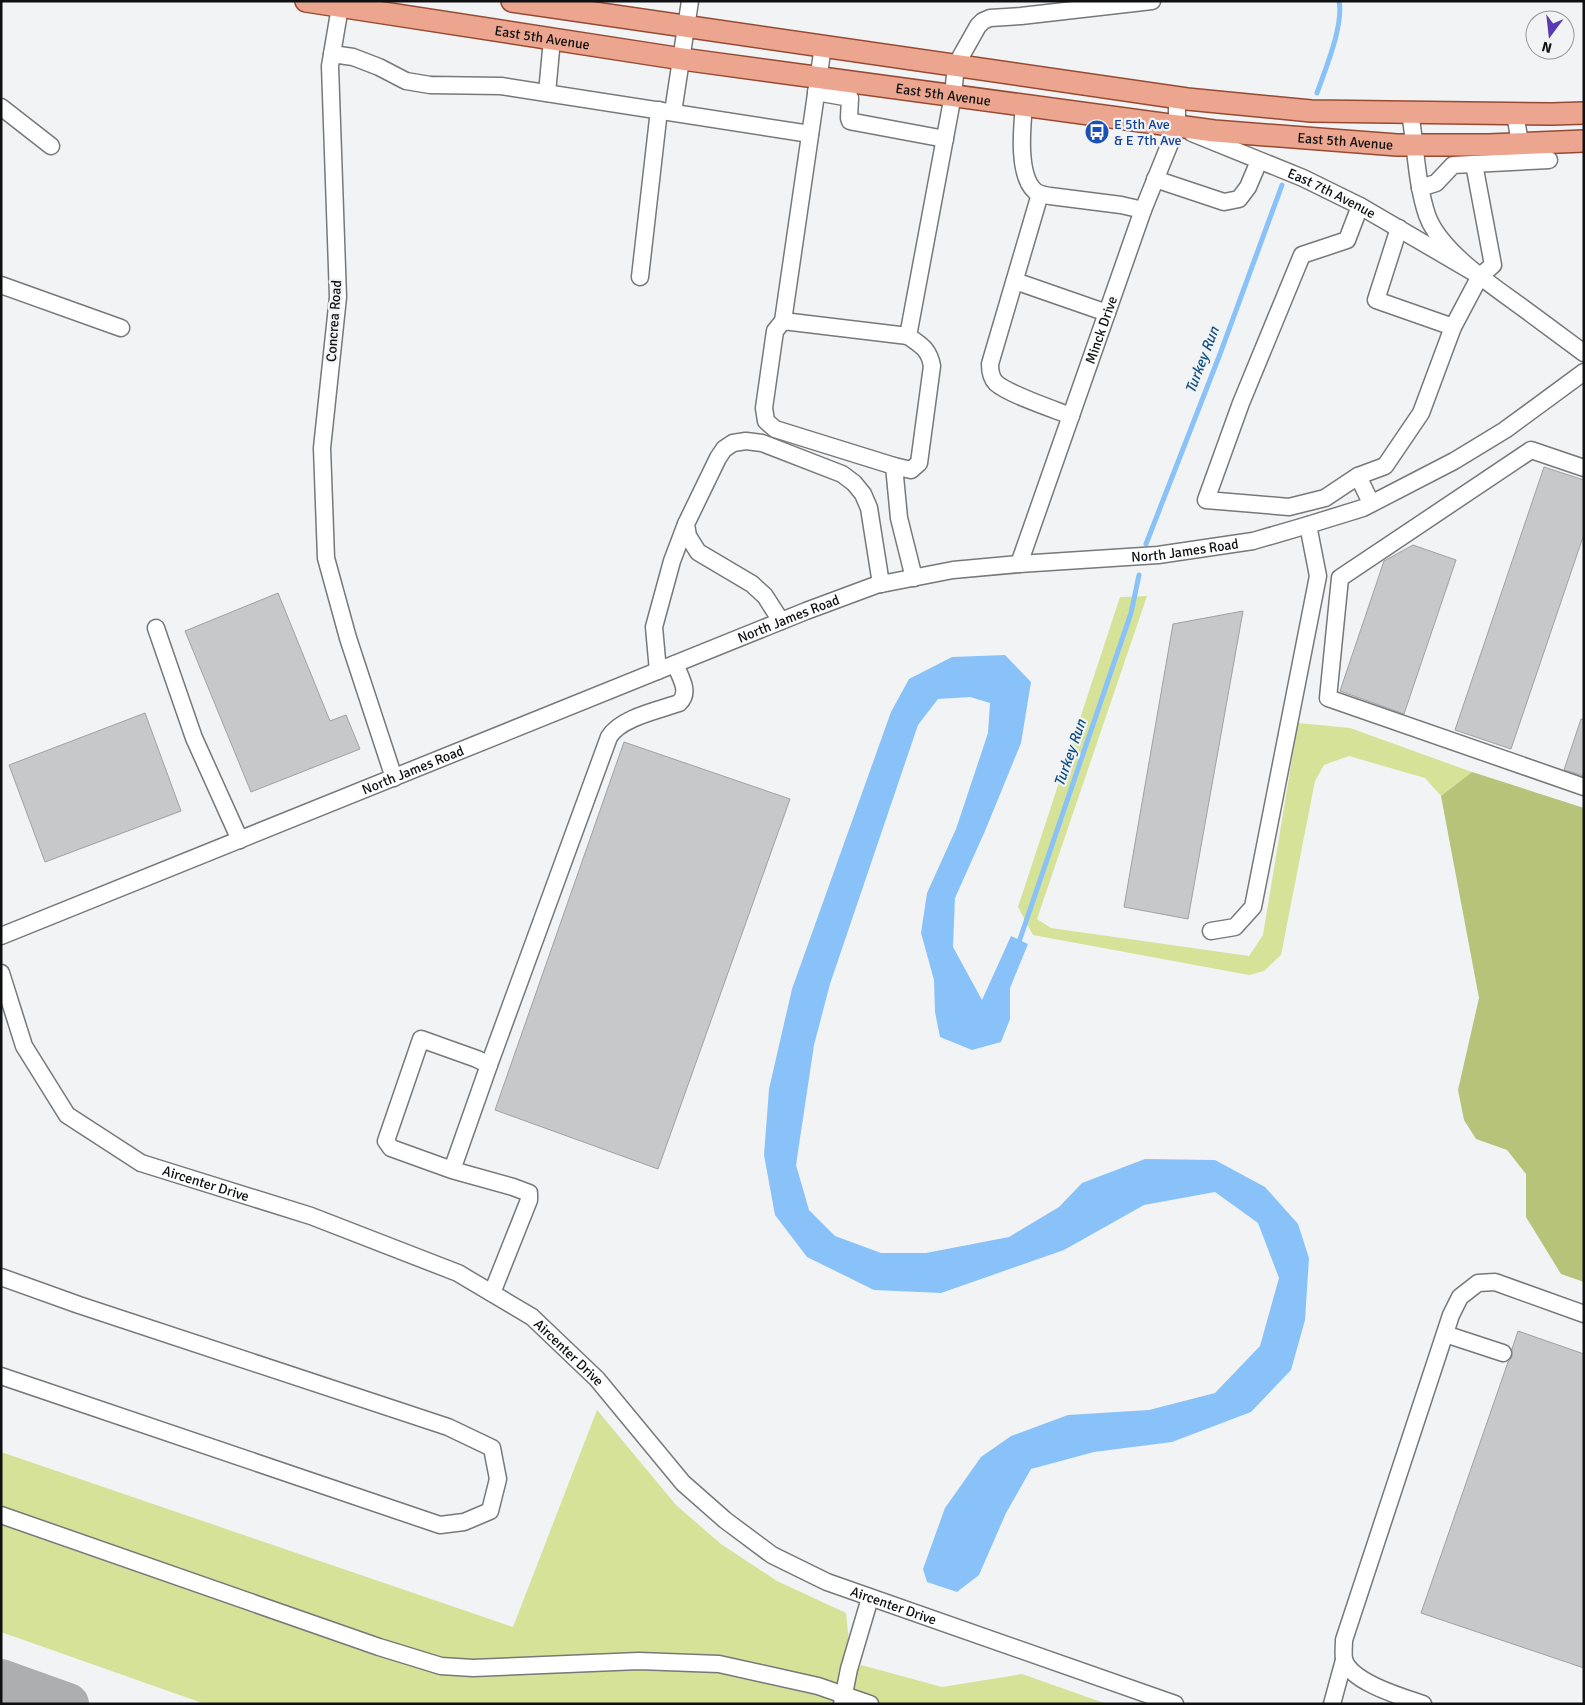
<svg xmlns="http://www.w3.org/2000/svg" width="1585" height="1705" font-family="Signika,sans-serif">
	<rect width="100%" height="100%" fill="#f2f3f5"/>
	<!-- green -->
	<g fill="#d5e297">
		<polygon points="1147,596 1037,919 1051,928 1249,956 1263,935 1298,723 1350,728 1472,772 1441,796 1425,778 1349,756 1324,765 1315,781 1281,955 1264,971 1249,975 1033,935 1018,907 1120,597"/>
		<polygon points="597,1410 676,1505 721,1544 777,1581 846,1613 849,1641 841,1666 857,1672 861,1665 942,1687 1022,1674 1107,1704 205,1704 1,1632 1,1452 513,1627"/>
	</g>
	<!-- forest -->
	<polygon fill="#b6c378" points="1472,772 1584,808 1584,1282 1561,1274 1526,1217 1526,1174 1507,1150 1476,1139 1464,1120 1458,1090 1479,998 1441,796"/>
	<!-- water -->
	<polygon fill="#88c2f9" points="1005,655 1031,682 1021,743 985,831 955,898 953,947 982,1000 1011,936 1028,944 1010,988 1010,1019 1001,1042 972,1050 940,1037 935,1012 934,980 921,933 927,893 956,829 988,733 990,703 970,697 938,699 918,725 830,984 814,1045 796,1165 809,1210 835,1236 881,1253 926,1253 1009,1237 1059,1207 1082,1183 1145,1159 1215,1160 1265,1187 1298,1224 1309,1258 1305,1320 1291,1370 1251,1412 1172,1442 1094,1452 1031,1469 1006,1513 979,1575 957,1592 927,1582 923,1569 945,1508 981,1457 1011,1436 1068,1415 1149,1410 1215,1393 1260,1346 1279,1278 1258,1223 1215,1192 1144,1205 1064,1250 941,1293 874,1290 807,1257 775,1215 764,1155 769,1089 792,989 891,712 909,679 952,657"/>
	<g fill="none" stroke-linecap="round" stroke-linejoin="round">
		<!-- stream -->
		<g stroke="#88c2f9" stroke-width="5">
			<path d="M1317,93C1325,70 1344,25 1339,1"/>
			<polyline points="1146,544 1220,354 1282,185"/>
			<polyline points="1020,939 1131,613 1139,575"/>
		</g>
		<!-- taxiway -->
		<polyline stroke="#adaeb0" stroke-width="42" points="1,1680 68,1704"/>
	</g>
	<!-- building -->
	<g fill="#c7c8ca" stroke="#a0a1a3">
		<polygon points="1544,467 1584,480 1584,534 1511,749 1455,730"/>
		<polygon points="1413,545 1456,560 1404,714 1340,691 1384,561"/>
		<polygon points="278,593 330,721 346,715 360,749 251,792 185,631"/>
		<polygon points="1243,611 1188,919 1124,907 1173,624"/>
		<polygon points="145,713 181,811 45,862 9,765"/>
		<polygon points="1581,719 1584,719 1584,776 1564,770"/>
		<polygon points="624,742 790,799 658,1169 495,1110"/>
		<polygon points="1518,1331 1584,1354 1584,1668 1421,1613 1508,1362 1512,1357 1512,1349"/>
	</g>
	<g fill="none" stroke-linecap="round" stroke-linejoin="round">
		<defs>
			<g id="minor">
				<polyline points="341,1 330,66 338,297 322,448 326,558 348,638 394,778"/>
				<polyline points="332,54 353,57 379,67 406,81 430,85 501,86 810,134"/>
				<polyline points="816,92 850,98 849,118 850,121 854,122 945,139"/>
				<polyline points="547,93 552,39"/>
				<path d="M1024,105C1022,127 1017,175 1035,191C1039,194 1044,195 1050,196L1121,205L1143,210"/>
				<polyline points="1,107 51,146"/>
				<polyline points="673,112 690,1"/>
				<path d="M1410,113C1416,147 1416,182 1427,215C1439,250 1490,284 1519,305C1541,321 1562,337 1584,353"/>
				<polyline points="1515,114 1522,154"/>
				<path id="s1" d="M1192,133L1303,178L1360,206L1480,276"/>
				<polyline points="1155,179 1224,202 1239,199 1248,187 1259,161"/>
				<polyline points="1420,188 1436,183 1453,165 1549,160"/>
				<path d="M1040,194L990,364C990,371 991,378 996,383C1008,394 1053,409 1071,416"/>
				<polyline points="1360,206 1347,240 1302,255 1241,403 1206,500 1289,507 1325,498 1358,476 1385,466 1421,413 1453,327 1480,276 1493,265 1474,164"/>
				<polyline points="1399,228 1376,300 1453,327"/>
				<polyline points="640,277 659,110"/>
				<polyline points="1015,281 1107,313"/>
				<polyline points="1,285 121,328"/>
				<polyline points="783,321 823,46"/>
				<polyline points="894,466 775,429 766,421 764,408 775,331 783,321 908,336"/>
				<polyline points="1584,468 1531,450 1340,578 1328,698 1584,787"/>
				<polyline points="1358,476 1371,503"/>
				<path id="s2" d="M1019,564L1143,210L1177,126V97"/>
				<path d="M914,578L899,518L894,466L911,470L919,463L932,366C929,349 921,345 908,336L953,95L956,65L978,26L983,21L990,18L1021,16L1152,1"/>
				<polyline points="781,621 765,596 752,584 698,552 688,536 686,524 718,458 724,449 733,443 746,441 762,443 842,474 854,483 863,494 869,508 881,584"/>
				<polyline points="156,628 194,738 240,840"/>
				<polyline points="658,671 654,627 672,561 686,524"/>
				<polyline points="1211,931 1235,927 1253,907 1318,576 1308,525"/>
				<path id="s3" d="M1,936L806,611L876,585L953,570L1019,564L1158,555L1253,541L1308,525L1363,508L1454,461L1505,430L1584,372"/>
				<path id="s4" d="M1,973L24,1046L67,1115L141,1163L311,1216L458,1273L532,1317L597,1379L683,1483L725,1520L772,1555L827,1582L1175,1704"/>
				<path d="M489,1065L609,737C620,718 659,710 679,703C691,692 680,677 675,664"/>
				<polyline points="452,1170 391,1148 386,1141 421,1039 477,1059 489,1065 452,1170 513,1187 529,1193 529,1200 492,1293"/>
				<polyline points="1,1277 79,1305 448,1427 492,1448 498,1479 490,1511 464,1522 440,1525 1,1376"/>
				<polyline points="1445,1334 1503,1353"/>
				<polyline points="1,1515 379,1647 441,1666 473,1668 639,1661 719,1664 818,1686 870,1704"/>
				<polyline points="842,1704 849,1669 870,1598"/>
				<polyline points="1332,1704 1344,1660"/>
				<path d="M1423,1704C1402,1697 1350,1682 1344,1659C1343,1654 1344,1646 1344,1640L1451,1315L1460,1297L1478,1283L1495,1282L1584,1314"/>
			</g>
			<g id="major">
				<path id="s5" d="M306,1L682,59L1214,131L1397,145H1489L1584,141"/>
				<polyline points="512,1 1187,99 1311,111 1552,114 1584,113"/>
			</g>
		</defs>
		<!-- minor casing -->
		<use href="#minor" stroke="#767879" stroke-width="19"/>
		<!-- major casing -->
		<use href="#major" stroke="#974a32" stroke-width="24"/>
		<!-- minor -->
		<use href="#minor" stroke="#fff" stroke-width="16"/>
		<!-- major -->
		<use href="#major" stroke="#eca68f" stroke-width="21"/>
	</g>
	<!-- icons -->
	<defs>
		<symbol id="bus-disc" viewBox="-11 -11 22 22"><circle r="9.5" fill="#1a4fb4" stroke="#f2f3f5"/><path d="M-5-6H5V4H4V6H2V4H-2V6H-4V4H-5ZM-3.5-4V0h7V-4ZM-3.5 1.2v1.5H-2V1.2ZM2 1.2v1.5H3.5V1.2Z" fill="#fff"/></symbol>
	</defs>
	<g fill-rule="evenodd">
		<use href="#bus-disc" x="1083" y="118" width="28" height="28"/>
	</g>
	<g text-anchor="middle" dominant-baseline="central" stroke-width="4.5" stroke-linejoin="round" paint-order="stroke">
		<!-- street labels -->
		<g font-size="14" fill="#0f1011" stroke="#f2f3f5">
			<text stroke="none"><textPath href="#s5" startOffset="239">East 5th Avenue</textPath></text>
			<text stroke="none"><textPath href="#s5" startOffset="644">East 5th Avenue</textPath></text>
			<text stroke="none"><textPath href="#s5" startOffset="1049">East 5th Avenue</textPath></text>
			<text stroke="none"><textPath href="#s1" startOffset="152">East 7th Avenue</textPath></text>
			<text transform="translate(334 321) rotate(-86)">Concrea Road</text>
			<text stroke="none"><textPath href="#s2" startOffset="248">Minck Drive</textPath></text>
			<text stroke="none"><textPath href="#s3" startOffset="1254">North James Road</textPath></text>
			<text stroke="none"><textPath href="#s3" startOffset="849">North James Road</textPath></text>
			<text stroke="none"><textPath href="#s3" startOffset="444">North James Road</textPath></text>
			<text stroke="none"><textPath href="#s4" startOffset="314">Aircenter Drive</textPath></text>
			<text stroke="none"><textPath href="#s4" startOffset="719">Aircenter Drive</textPath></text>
			<text stroke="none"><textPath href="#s4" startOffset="1139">Aircenter Drive</textPath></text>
		</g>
		<!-- transit labels -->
		<g font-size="14" fill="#164399" stroke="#f2f3f5" text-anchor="start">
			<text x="1114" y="124">E 5th Ave<tspan x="1114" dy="16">&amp; E 7th Ave</tspan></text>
		</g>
		<!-- water labels -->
		<g font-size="15" font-style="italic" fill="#0e5081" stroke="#f2f3f5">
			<text transform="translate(1202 360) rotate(-69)">Turkey Run</text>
			<text transform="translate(1070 753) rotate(-71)">Turkey Run</text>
		</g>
	</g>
	<!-- border -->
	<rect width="1585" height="1705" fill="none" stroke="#0f1011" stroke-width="5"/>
	<!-- north arrow -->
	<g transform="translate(1550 35) rotate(195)"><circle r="24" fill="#f2f3f5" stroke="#97989a"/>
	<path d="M0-4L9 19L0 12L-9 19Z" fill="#593ab2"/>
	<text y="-8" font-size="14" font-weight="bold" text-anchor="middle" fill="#0f1011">N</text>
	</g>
</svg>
